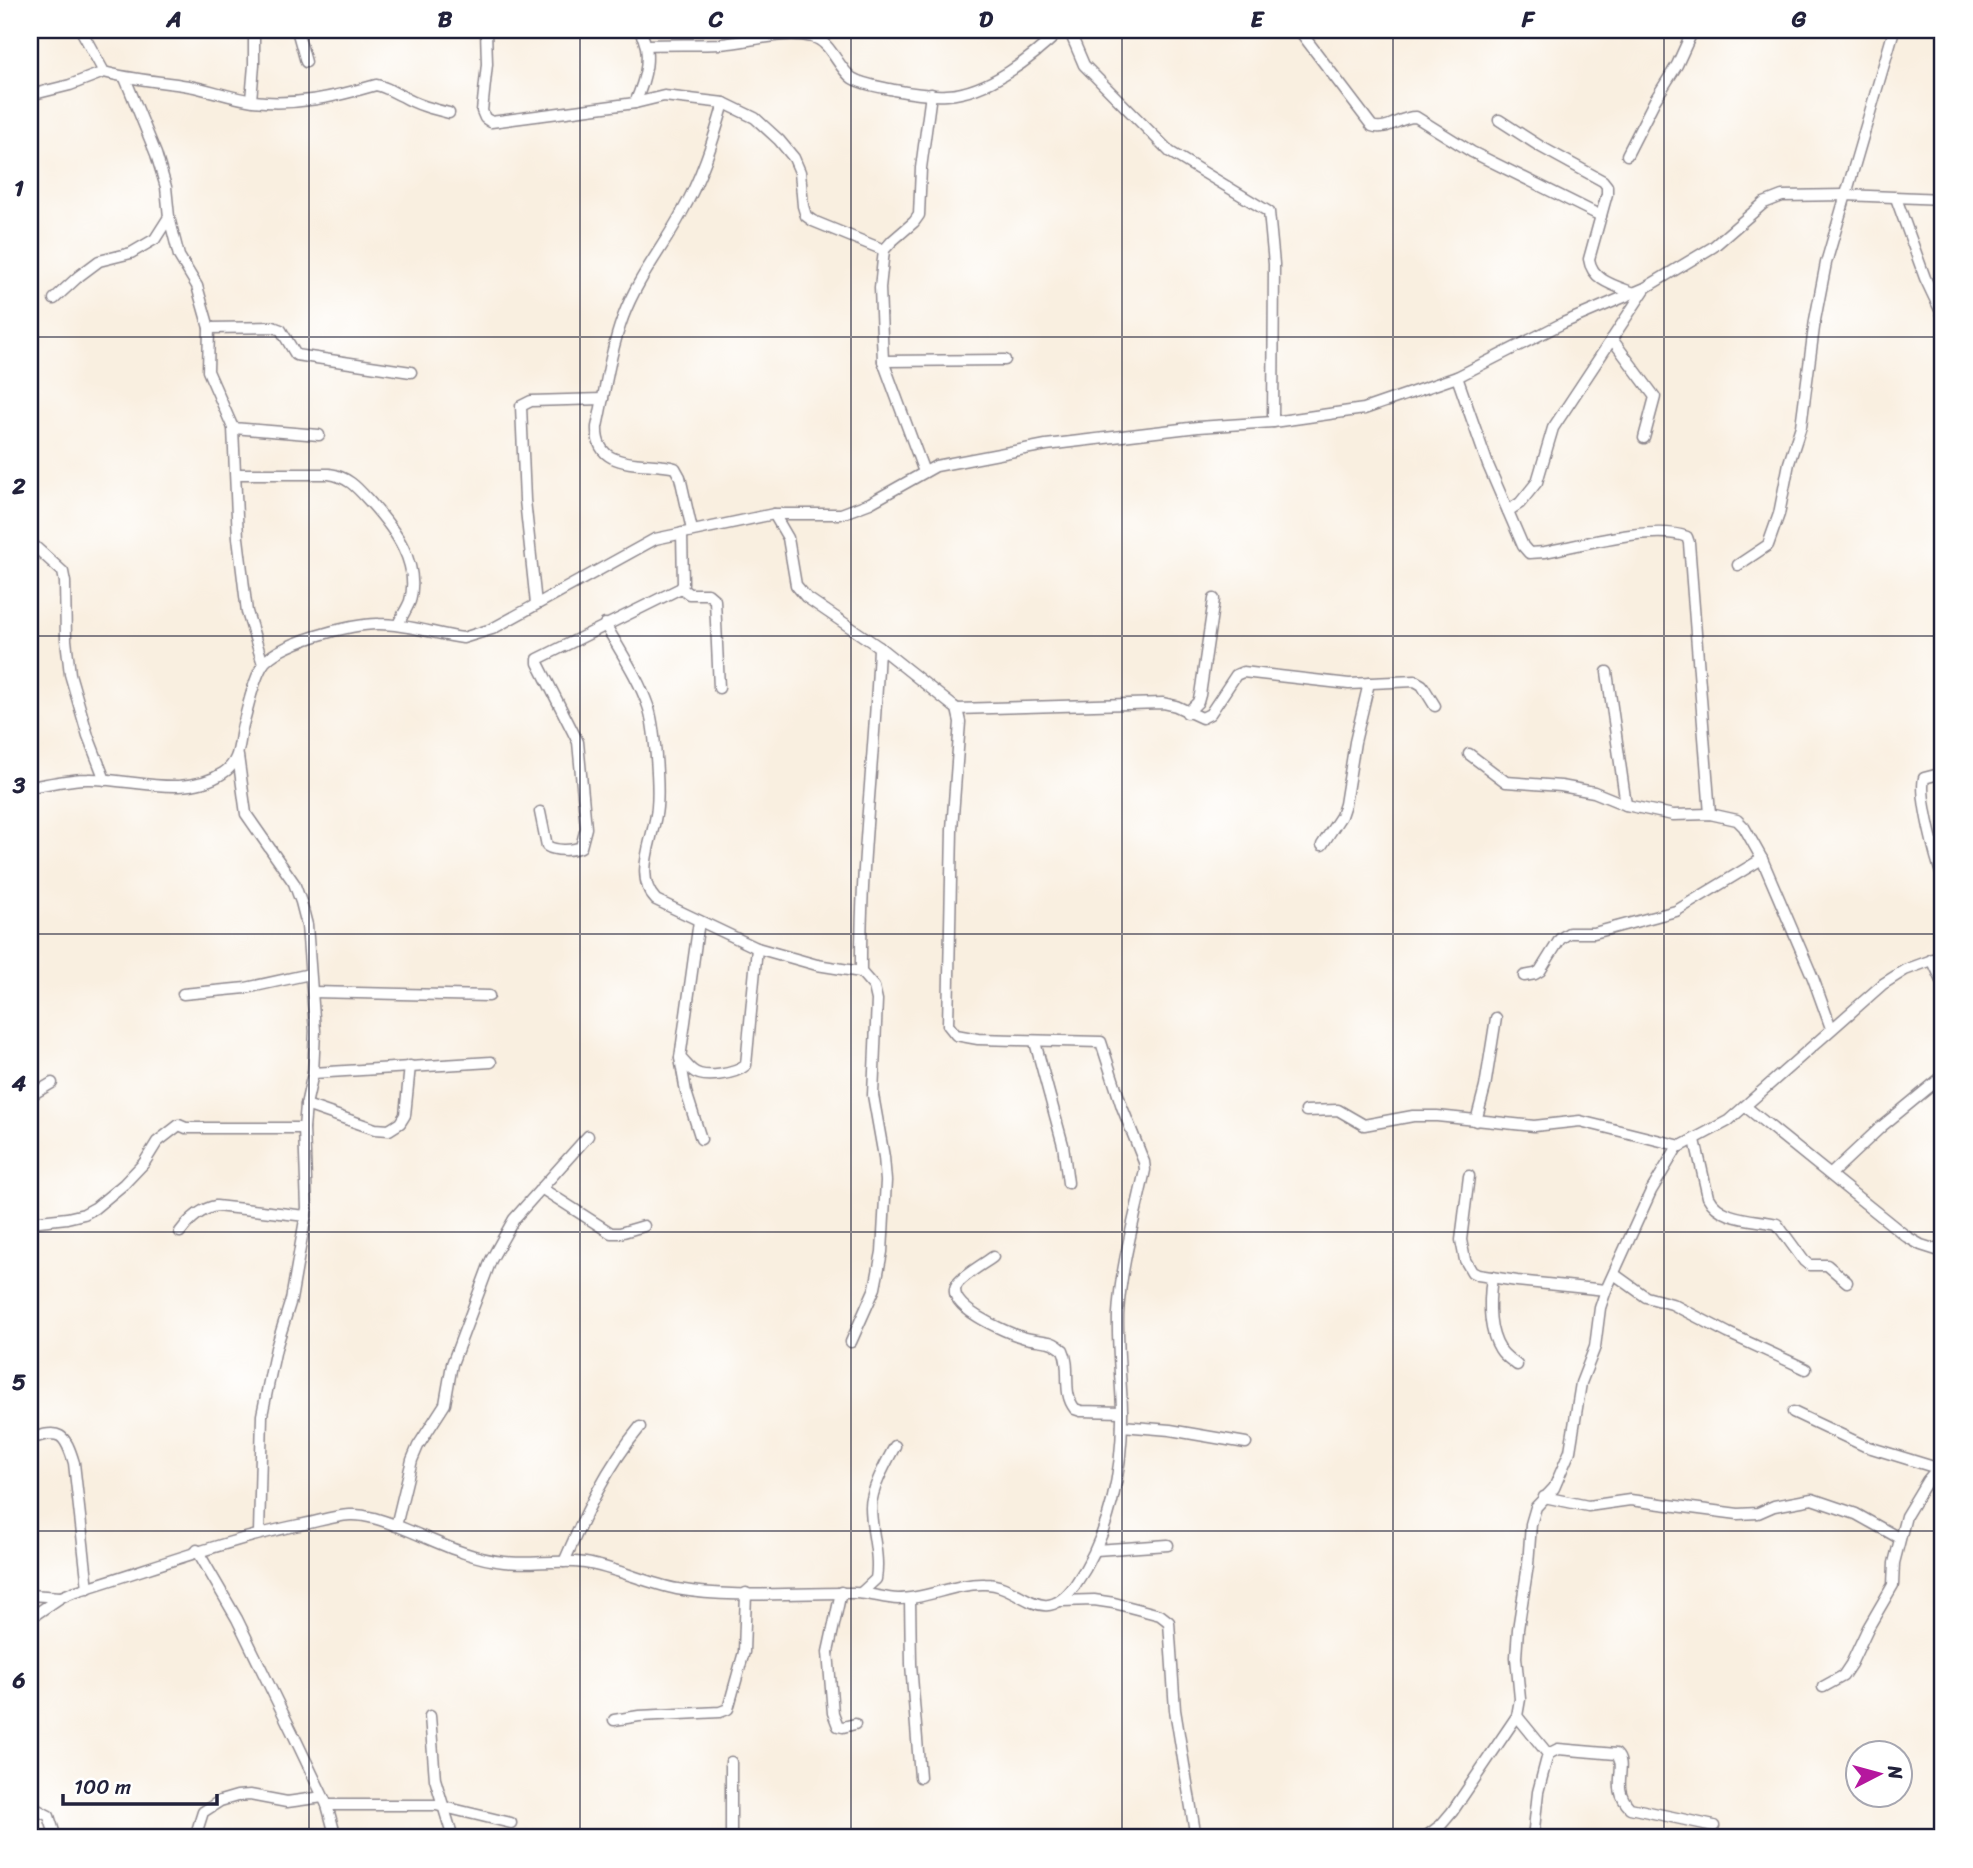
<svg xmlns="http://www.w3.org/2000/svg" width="1973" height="1868" font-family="Sriracha,sans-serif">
	<rect width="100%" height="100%" fill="#fff"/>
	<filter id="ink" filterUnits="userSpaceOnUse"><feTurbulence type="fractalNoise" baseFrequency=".0143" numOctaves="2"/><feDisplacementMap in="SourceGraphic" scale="14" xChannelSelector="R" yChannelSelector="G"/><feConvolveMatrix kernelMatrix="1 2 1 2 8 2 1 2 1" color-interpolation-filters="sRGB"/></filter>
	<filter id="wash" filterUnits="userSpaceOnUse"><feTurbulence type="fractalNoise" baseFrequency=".00686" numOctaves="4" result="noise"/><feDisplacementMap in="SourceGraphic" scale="28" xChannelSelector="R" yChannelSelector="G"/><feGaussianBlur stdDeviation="1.57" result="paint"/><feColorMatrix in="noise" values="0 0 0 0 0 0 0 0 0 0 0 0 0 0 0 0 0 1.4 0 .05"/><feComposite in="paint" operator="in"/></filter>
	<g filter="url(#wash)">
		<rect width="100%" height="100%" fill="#f9efe0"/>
	</g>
	<g filter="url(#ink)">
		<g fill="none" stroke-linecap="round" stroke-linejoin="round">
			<defs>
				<g id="street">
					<path d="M81,30L104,72C132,80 160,81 189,86C211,90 232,98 253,101C296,106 335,97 376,85C387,87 392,92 402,96C417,105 433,109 449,113"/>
					<polyline points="297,30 306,62"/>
					<polyline points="486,30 487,64 482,111 485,118 491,122 635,103 664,96 724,103 755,118 779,140 794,158 800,172 803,206 806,216 813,221 884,250"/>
					<polyline points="1069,30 1084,65 1170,152 1269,212 1274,264 1273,422"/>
					<path d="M1299,30L1372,126C1387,132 1400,116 1416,117L1472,152L1601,216"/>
					<path d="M646,45C671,44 696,45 721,44C750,42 783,30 812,37C831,41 837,67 852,78C863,85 881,87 894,90C910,93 930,96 947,95C988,93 1033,57 1061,30"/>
					<polyline points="125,78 156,154 166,187 169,217 179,256 197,286 209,328 208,371 233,428 238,538 247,612 263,664"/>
					<polyline points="30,95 70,85 104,72"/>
					<polyline points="251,100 254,65 254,30"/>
					<path d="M635,103C645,80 654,52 639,30"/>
					<path d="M1499,120L1541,147L1603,181L1607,186V194L1589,259C1592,281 1616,286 1634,293"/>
					<polyline points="1627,155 1655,100 1677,65 1693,30"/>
					<polyline points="1896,198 1925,278 1943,316"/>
					<polyline points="54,299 79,276 99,261 131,253 155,239 169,217"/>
					<polyline points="209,328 273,327 281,330 296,355 411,372"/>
					<polyline points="1612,339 1655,397 1644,438"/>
					<polyline points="883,361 1005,360"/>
					<path d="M1457,377L1488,465L1523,546L1529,553L1545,552C1581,545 1654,524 1687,537L1689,543L1710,814"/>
					<polyline points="233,428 319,435"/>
					<polyline points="924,472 883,361 880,288 884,250 892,241 914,222 919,215 921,168 931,94"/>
					<path d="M237,474H329C350,477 359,490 372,504C395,530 420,563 410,601C407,609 401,617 398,625"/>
					<polyline points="1508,511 1520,503 1537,482 1553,428 1645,289"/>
					<path d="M692,530L680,477L675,468C645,460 595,473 597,427C605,391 610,352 623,317C637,279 662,249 681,214C701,179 713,142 724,103"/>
					<polyline points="30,542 63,572 65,582 66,640 70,674 88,736 105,780"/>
					<polyline points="1738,565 1768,545 1779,514 1789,463 1801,426 1815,320 1826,263 1894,30"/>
					<polyline points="681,588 689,594 708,594 715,600 719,688"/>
					<polyline points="536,604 525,500 521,406 531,401 603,399"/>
					<path d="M605,624C620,651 638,677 648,706C655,725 659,786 657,807C655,837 632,875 656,900L757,948L817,965L861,972"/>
					<polyline points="1607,672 1626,805"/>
					<polyline points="957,709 1163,703 1176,706 1202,718 1210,714 1236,675 1243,672 1349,684 1415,681 1422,685 1435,706"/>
					<polyline points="1187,713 1198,702 1200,695 1214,599"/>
					<polyline points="1469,754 1506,782 1561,786 1594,792 1626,805 1673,815 1710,814 1737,820 1744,827 1762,859 1813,978 1831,1028"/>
					<polyline points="238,756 246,814 294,883 301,902 307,925 315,1031 313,1073 306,1105 304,1128 307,1208 291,1300 276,1348 262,1415 259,1533"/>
					<path d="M1943,773L1924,778C1919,797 1936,859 1943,879"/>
					<path d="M30,787C48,784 69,779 88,779C130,778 184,799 223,773C242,761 238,740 244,721C249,703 253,682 262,666C275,643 354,623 379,624C408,624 435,634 463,638L492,629L655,539L774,514H841L870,503L936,466L1046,445L1198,427L1273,422L1364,409L1457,377L1563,323L1645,288L1713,247L1764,203L1782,196L1845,195L1943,199"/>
					<path d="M540,812L547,846C555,851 572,851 581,847L586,828L578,742L538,663V659L681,588L683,584L682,533"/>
					<polyline points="1322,845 1341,816 1345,804 1355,742 1369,683"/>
					<polyline points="699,921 680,1058 686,1092 701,1139"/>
					<polyline points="1932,959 1943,983"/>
					<polyline points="1524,976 1535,974 1540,971 1560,939 1569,933 1594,933 1676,911 1762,859"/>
					<polyline points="313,992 489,996"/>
					<polyline points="183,994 246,988 310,974"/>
					<polyline points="1035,1042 1063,1145 1068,1183"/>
					<path d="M680,1058C685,1062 688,1067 692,1070C703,1080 736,1074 746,1065L757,948"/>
					<polyline points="313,1073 491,1062"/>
					<polyline points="30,1096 52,1083"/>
					<polyline points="306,1105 375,1129 389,1130 400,1123 405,1115 410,1066"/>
					<polyline points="1746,1107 1907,1237 1921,1245 1943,1252"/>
					<polyline points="1306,1111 1338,1110 1364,1125 1413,1116 1437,1116 1534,1126 1580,1121 1681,1146 1728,1121 1883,984 1905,970 1943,956"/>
					<polyline points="1476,1121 1485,1087 1496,1018"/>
					<path d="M1695,1140L1708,1197C1720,1221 1755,1219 1777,1224L1804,1261L1809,1265H1827L1847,1282"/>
					<polyline points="1831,1174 1881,1127 1943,1076"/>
					<polyline points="1469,1176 1461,1240 1465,1260 1472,1272 1478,1275 1517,1281 1606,1290"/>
					<polyline points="541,1188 611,1233 620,1233 644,1226"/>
					<polyline points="30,1222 67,1218 84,1214 95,1208 124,1184 144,1163 157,1142 179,1125 186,1128 304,1128"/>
					<path d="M180,1232C189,1220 200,1209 216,1206L306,1216"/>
					<path d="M993,1257C982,1265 967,1273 958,1283C940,1305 1008,1333 1022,1337C1031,1340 1041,1340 1049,1342C1055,1343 1059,1347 1063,1350C1072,1369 1061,1392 1075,1409L1081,1411L1122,1412"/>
					<polyline points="1614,1274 1646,1297 1672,1304 1728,1333 1806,1369"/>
					<path d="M1492,1277C1489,1299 1488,1330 1500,1349C1504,1356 1511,1360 1517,1365"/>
					<path d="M851,1342L875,1288L882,1252L886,1181L884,1157L873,1095L877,1000L874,987L861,972C860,863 875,755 879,647"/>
					<polyline points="1793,1412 1865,1446 1937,1468"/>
					<polyline points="1122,1426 1170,1430 1246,1443"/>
					<path d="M30,1439C60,1429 65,1433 74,1463L88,1588"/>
					<polyline points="1544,1497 1588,1506 1630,1500 1738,1514 1758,1513 1774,1506 1812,1499 1856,1514 1899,1538"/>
					<polyline points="396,1526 412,1460 418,1446 445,1404 452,1364 491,1260 514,1219 588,1136"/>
					<polyline points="197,1550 237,1619 294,1736 327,1805 336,1838"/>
					<polyline points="1096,1550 1168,1545"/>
					<path d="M564,1562C585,1514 606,1468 640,1427"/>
					<polyline points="841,1592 828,1652 833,1713 838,1726 843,1727 855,1724"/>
					<path d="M861,1593L876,1579C880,1554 871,1532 871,1507C871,1489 887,1461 895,1446"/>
					<polyline points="30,1595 61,1597"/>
					<polyline points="910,1599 911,1664 920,1777"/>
					<polyline points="1061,1601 1094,1600 1114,1603 1160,1615 1169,1622 1175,1710 1196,1838"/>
					<path d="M30,1618L61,1597L73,1592C149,1569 222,1541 299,1525C316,1522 333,1516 350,1515C366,1514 384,1521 400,1527C433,1540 469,1559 504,1562C531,1565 558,1559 585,1563C617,1568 646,1583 677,1589C735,1599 796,1592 854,1593C869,1593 883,1598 898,1599C927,1599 955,1583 985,1584C1022,1584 1042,1631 1075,1585C1110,1535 1123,1471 1122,1410C1121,1378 1117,1346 1118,1314C1121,1264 1135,1218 1145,1170L1144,1162L1122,1107L1101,1042L978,1039L956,1035L948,1025L952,829L960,722L957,709L953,706L879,647L806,597L796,585L788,538L774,514"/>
					<polyline points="1823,1687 1843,1676 1851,1664 1868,1628 1893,1585 1894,1563 1906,1516 1927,1481 1943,1462"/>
					<polyline points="430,1716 435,1779 453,1838"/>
					<polyline points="1517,1716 1548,1754"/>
					<polyline points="614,1720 639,1716 720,1712 728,1709 744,1652 746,1593"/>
					<polyline points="731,1762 731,1838"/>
					<polyline points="327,1805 436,1805 511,1823"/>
					<polyline points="30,1806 49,1816 56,1838"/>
					<polyline points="192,1838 196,1834 203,1812 220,1801 237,1796 250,1795 287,1802 323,1797"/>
					<polyline points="1424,1838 1441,1825 1452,1812 1517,1716 1520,1699 1516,1657 1518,1629 1528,1565 1531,1524 1536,1507 1554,1488 1570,1451 1581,1383 1595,1347 1600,1308 1606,1290 1651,1191 1678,1146"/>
					<path d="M1533,1838L1538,1792L1548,1754L1558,1749L1616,1754C1629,1766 1609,1787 1630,1808L1714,1826"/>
				</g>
			</defs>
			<!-- street casing -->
			<use href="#street" stroke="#8e888e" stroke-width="13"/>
			<!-- street -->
			<use href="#street" stroke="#fff" stroke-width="10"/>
		</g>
	</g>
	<!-- grid -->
	<path fill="none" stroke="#22223b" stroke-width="2" stroke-opacity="0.55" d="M309,30V1838M580,30V1838M851,30V1838M1122,30V1838M1393,30V1838M1664,30V1838M30,337H1943M30,636H1943M30,934H1943M30,1232H1943M30,1531H1943"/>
	<!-- margin -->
	<rect width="1973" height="1868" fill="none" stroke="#fff" stroke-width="77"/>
	<!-- north arrow -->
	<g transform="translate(1879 1774) rotate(84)"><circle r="33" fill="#ffffff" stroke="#a7a7b1" stroke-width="2"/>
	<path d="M0-5L12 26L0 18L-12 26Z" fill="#b5179e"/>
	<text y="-10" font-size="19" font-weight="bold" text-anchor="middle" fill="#22223b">N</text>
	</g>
	<!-- scale -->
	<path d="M63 1794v10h154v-10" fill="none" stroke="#22223b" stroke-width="3.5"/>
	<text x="74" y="1794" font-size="21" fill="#22223b" stroke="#ffffff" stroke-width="5" paint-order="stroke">100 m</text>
	<rect x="38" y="38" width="1896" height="1791" fill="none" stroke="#22223b" stroke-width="2.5"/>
	<g font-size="23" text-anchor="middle" font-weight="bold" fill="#22223b">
		<text x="174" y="27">A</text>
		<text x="445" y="27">B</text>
		<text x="716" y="27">C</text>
		<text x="986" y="27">D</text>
		<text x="1257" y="27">E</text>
		<text x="1528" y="27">F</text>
		<text x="1799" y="27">G</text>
		<text x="19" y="196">1</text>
		<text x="19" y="494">2</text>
		<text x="19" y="793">3</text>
		<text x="19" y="1091">4</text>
		<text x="19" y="1390">5</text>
		<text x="19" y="1688">6</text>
	</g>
</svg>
